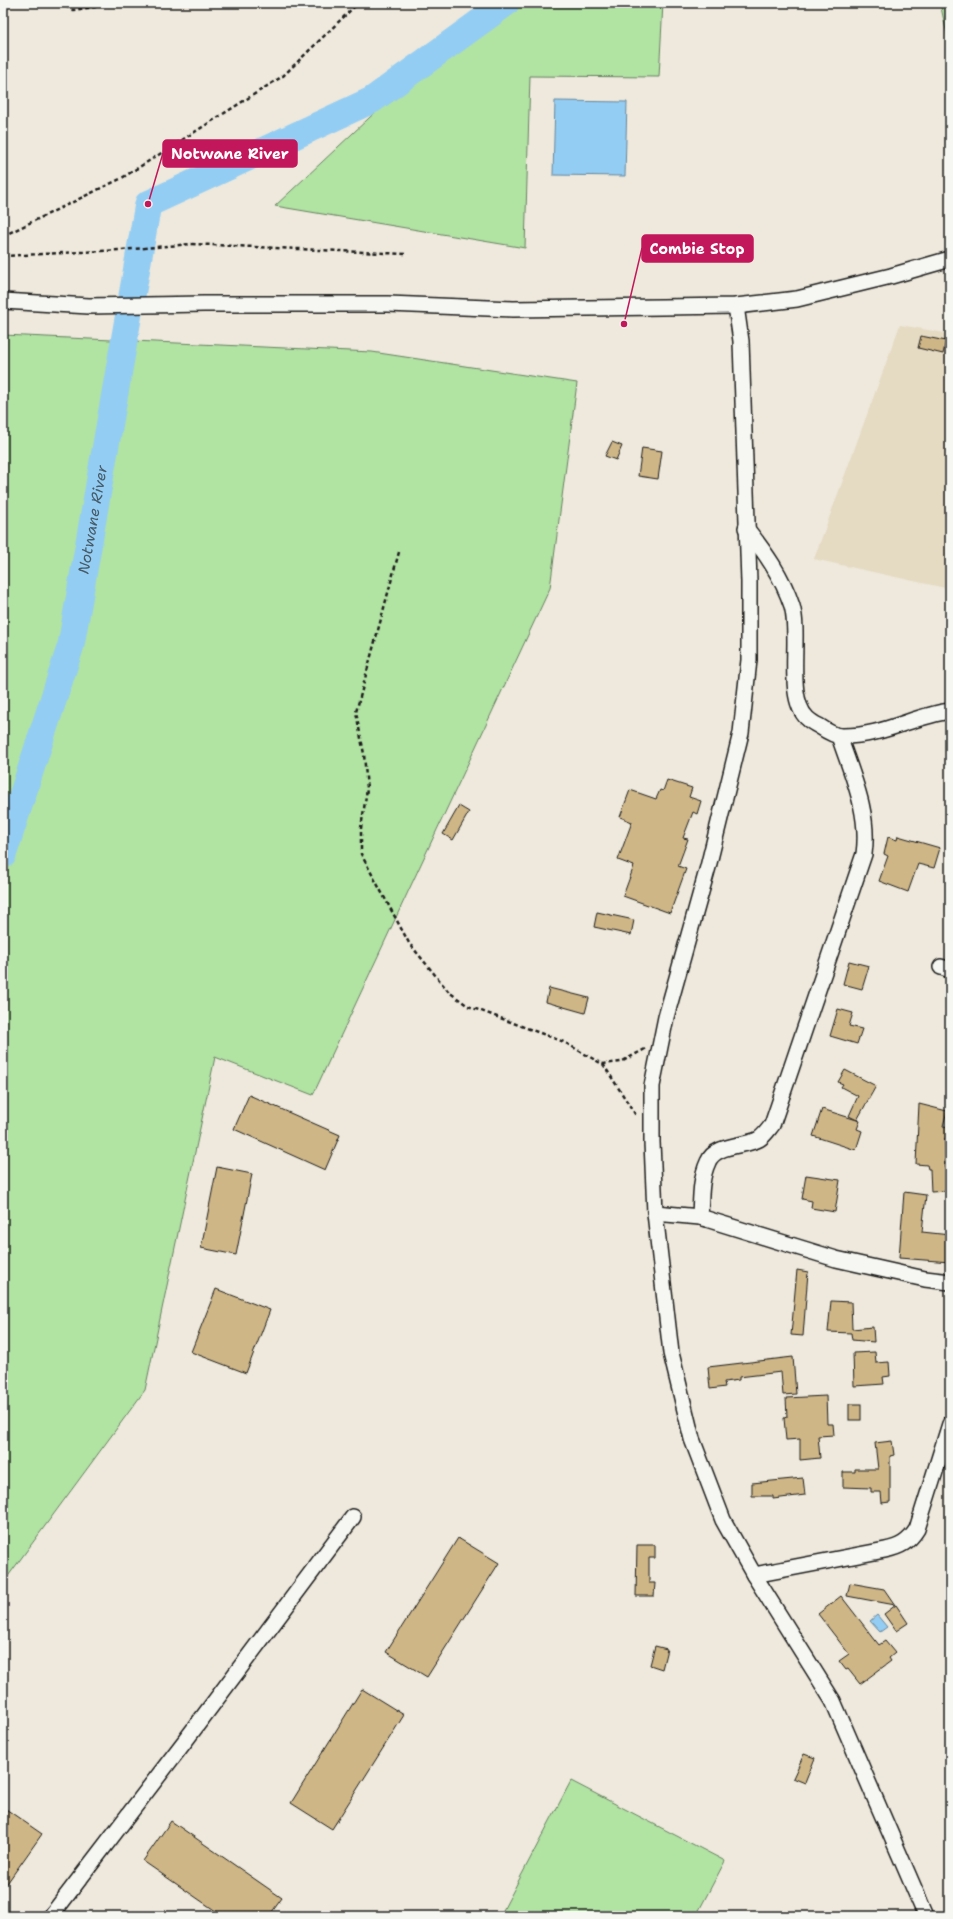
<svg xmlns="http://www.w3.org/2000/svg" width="953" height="1919" font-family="'Shantell Sans',sans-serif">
	<rect width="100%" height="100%" fill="#eee9dc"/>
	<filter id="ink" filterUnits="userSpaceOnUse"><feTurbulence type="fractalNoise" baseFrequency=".025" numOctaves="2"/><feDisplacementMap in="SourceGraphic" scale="8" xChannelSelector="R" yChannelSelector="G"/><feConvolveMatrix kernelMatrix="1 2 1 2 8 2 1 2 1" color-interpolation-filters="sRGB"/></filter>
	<g filter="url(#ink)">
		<!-- built -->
		<polygon fill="#e5dac2" points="900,325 950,334 950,589 814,559"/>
		<!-- green -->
		<g fill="#b1e3a3" stroke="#668060">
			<polygon points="492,3 663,3 659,77 530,76 525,248 275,206"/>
			<polygon points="940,3 950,3 950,48"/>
			<polygon points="3,335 372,352 577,383 550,588 313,1095 215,1057 145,1390 3,1583"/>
			<polygon points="571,1781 725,1861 696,1916 500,1916"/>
		</g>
		<!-- water -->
		<g fill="#94cdf3" stroke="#64869d">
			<polygon points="555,101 627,102 625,176 553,175"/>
			<polygon points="877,1615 887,1627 880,1632 870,1621"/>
		</g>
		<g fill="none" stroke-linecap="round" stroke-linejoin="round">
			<!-- river -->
			<path stroke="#94cdf3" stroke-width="27" id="s1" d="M3,855L71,645L148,204L372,100L506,3"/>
		</g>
		<!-- building -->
		<g fill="#cfb686" stroke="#1c1c1c">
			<polygon points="921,336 946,341 943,354 918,348"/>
			<polygon points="612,442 622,446 616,460 605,456"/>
			<polygon points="642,448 662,451 658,479 638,476"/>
			<polygon points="667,780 692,788 689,797 701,801 697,814 693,812 683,838 688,839 678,866 686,869 670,913 623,896 634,866 618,860 632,822 620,817 630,790 656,799 660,790 663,791"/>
			<polygon points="459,806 469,812 453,840 443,834"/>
			<polygon points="898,836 940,848 934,868 918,864 908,892 879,881 888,856 884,854 888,837 897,840"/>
			<polygon points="597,912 634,920 631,935 594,927"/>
			<polygon points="849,961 869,966 862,989 843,984"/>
			<polygon points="549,988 589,998 585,1013 546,1002"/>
			<polygon points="838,1009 853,1013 849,1026 862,1029 857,1044 830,1036"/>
			<polygon points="845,1070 876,1086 857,1120 849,1116 858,1096 841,1087 843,1084 838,1082"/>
			<polygon points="249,1095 340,1135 325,1170 234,1129"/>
			<polygon points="919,1104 947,1111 943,1126 950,1127 950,1139 945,1138 946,1191 931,1192 930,1169 928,1169 927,1165 916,1164"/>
			<polygon points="822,1109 860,1121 857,1129 862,1131 856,1150 813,1136"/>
			<polygon points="217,1167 252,1174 236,1255 201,1248"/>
			<polygon points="806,1175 840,1180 835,1212 811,1208 812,1201 802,1199"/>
			<polygon points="904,1192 926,1195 922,1232 950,1235 950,1262 899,1258"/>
			<polygon points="797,1270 808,1272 803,1336 791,1335"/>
			<polygon points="216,1289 270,1310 246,1373 191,1352"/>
			<polygon points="831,1301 851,1302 852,1329 873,1327 874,1342 852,1340 851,1333 828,1332"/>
			<polygon points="875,1352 876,1363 889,1362 890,1376 883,1377 884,1384 854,1386 853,1353"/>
			<polygon points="793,1357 796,1394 783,1395 781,1372 739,1377 739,1380 724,1382 725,1387 710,1389 708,1367"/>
			<polygon points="826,1396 827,1424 833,1424 834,1435 818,1436 820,1458 800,1460 800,1439 786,1440 784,1418 787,1417 786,1398"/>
			<rect x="849" y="1404" width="12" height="16"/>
			<polygon points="892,1441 894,1455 890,1456 890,1502 882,1503 881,1492 871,1492 871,1488 843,1487 843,1472 855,1472 855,1469 878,1469 875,1443"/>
			<polygon points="803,1478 805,1495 773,1499 773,1496 752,1496 752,1483"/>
			<polygon points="458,1538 499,1563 427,1677 386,1652"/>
			<polygon points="637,1545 655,1545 655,1558 649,1558 649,1583 655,1583 654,1596 636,1596"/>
			<polygon points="850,1583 884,1589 895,1605 847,1596"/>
			<polygon points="841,1596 879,1645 885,1641 895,1653 889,1658 891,1661 860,1684 848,1669 846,1670 839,1661 849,1654 818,1614"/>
			<polygon points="896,1605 908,1623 896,1631 884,1614"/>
			<polygon points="655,1646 667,1649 662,1669 650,1665"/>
			<polygon points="362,1689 404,1715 332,1829 291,1803"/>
			<polygon points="804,1754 815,1758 805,1783 793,1778"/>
			<polygon points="3,1807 42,1834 3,1889"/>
			<polygon points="171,1821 282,1898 269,1916 223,1916 143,1861"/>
		</g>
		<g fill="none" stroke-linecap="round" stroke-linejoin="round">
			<defs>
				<g id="minor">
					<polyline points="3,301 89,306 204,304 388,304 513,309 736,306 797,299 891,276 950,259"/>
					<polyline points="736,306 741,341 749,582 749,660 741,733 708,867 666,1017 652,1086 652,1142 655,1213 671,1353 692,1439 723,1520 754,1575 833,1701 926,1916"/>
					<path d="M746,528C765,552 782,576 792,606C801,636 785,697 807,718C810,721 815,724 819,726C825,730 834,736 841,736C882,737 912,716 950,711"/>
					<polyline points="941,967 950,970"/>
					<polyline points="655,1213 700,1217 836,1259 925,1279 950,1282"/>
					<path d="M700,1217C701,1199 700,1179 708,1162C715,1144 744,1147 759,1139C764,1136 768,1130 772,1125L864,854C870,813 852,775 839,736"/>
					<path d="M754,1575L885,1550C900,1547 909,1542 917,1529L950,1424"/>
					<polyline points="51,1916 185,1741 353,1517"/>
				</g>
			</defs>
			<!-- minor casing -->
			<use href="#minor" stroke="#1c1c1c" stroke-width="18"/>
			<!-- path -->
			<g stroke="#1c1c1c" stroke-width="2.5" stroke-dasharray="4 3" stroke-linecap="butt">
				<polyline points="59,3 73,10 95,7 99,3"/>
				<polyline points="3,236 122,178 283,76 358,3"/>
				<polyline points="3,256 121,250 191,244 405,254"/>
				<polyline points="399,552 356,712 364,754 367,789 361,828 361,854 409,943 449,992 468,1006 564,1042 602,1064 621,1062 645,1049"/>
				<polyline points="603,1064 637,1117"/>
			</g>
			<!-- minor -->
			<use href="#minor" stroke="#f6f6f2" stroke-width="15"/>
		</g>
	</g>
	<g text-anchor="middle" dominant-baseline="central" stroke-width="3" stroke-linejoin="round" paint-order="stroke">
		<!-- water labels -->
		<g font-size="15" font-style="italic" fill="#465a67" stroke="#f6f6f2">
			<text stroke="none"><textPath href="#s1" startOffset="348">Notwane River</textPath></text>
		</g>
	</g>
	<!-- callouts -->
	<path fill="none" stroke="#c2185b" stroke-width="1.5" d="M148 204L163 153M624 324L642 248"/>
	<g fill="#c2185b" stroke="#f6f6f2" stroke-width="1.5">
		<circle cx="148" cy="204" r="4"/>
		<circle cx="624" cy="324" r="4"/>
	</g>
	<g fill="#c2185b" stroke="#c2185b" stroke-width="1.5">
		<rect x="163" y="140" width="134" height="27" rx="4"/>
		<rect x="642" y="235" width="111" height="27" rx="4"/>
	</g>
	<g font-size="15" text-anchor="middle" font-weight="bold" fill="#fff">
		<text x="230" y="159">Notwane River</text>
		<text x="697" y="254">Combie Stop</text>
	</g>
	<!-- margin -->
	<rect width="953" height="1919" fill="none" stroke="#f6f6f2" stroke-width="16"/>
	<rect x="8" y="8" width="937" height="1903" fill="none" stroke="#1c1c1c" stroke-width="1.5" filter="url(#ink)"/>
</svg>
